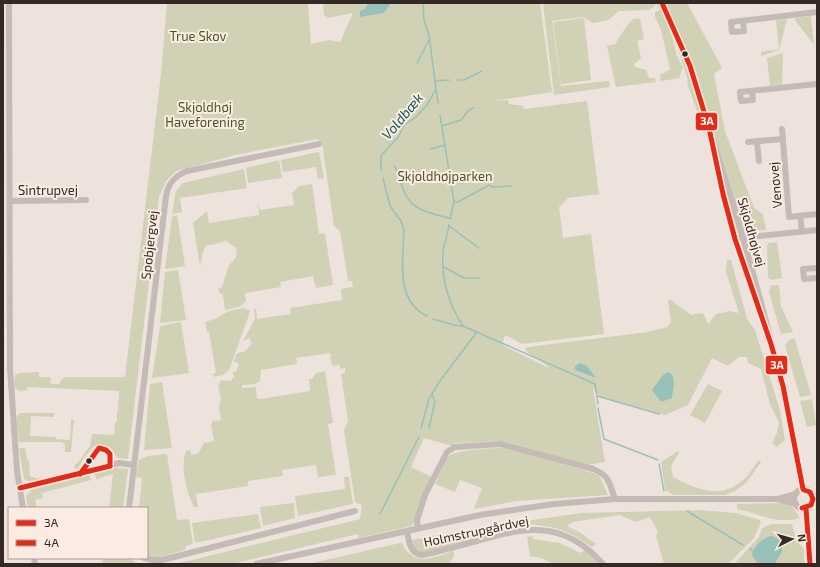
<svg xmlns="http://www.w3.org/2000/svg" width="820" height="567" font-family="'Exo 2',sans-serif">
	<rect width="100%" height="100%" fill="#ede3dc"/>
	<!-- green -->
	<g fill="#d0d1b5">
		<path d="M167,3H308L311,44L329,40L340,42L353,13L328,18L324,15L323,3H540L552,92L494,101L508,100L509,104L523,106L524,109L587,101L599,194L568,198L559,207L563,238L591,234L604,334L522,344L505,335L502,345L549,368C542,359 531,358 525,349L528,347L648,332L667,327L671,322L668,300H671L691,315L703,313L708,324L716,314L730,311L739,313L726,272L727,260H731L747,319L755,330L780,410L785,440L777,447L772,443L777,433L779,423L770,404L761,369L748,363L747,357H739L728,366L712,358L688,405L665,415L599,396L593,388L605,462L586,465L503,441L455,443L452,446L424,438L411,467L432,477L418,507L415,522L412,526L358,538V534L232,564H175L356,520L360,519L362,505L355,502L344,430L348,421L341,374L345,373V368L340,369V365L332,366L330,353L296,358L297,364L261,370L260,381L255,384L242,385V388L256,387L257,398L260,399L310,391L309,379H312L316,373L325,371L333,423L328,424L336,475L318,477L316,465L282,470L283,476L248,481V486L196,494L198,507H194C186,492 180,467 186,451L190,450L191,455L198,454L204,443L214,441L211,424L213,421L221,420L219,408L221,397L218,386L221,380L231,381L234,377L233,372H236L239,364L234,361L237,353L244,352L252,344L249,338L243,341L255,319L254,309H256L257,319L291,314L290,308L342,300L341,289L353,287L352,281H348L340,231L334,226L322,143L317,139L235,155L176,171L166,181L159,197L128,459L117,458L111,448L99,444L93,447L85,457H84L78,469L74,468L75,464H77L90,446L92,434L114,435L115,422H117V411H118L119,391L27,387V390L20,391L14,388L15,375L19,373L39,372V377H50L51,384H60L61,380L66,377H125L161,74Z"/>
		<polygon points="543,3 654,3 655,6 648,10 619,11 608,20 593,23 583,17 552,21 561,86 609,81 610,87 554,95"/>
		<polygon points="656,3 687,3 722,68 714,74 725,131 754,208 763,214 766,230 734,231 709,144 687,83 688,80 673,34 663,16 671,33 677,56 683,67 679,78 661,81 660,75 670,69 661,30 655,17 655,12 660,10"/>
		<polygon points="811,16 814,45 795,20 796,18"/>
		<polygon points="584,18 591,80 561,84 553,22"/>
		<polygon points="638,18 640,19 644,39 637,41 641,58 634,64 635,67 646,70 649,78 655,78 656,82 616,87 607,46 615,44 626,27 633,19"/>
		<polygon points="787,19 779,50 761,56 761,52 779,49 776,20"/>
		<polygon points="783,53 782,84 770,86 767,58"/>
		<polygon points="319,152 324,178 318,179 316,167 283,172 281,160"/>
		<polygon points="279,160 282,178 248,183 246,168"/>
		<polygon points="244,169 247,188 180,198 182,212 172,214 176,191 183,183"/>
		<path d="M312,184L319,234L325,233L333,285L316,288L313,276L280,282L281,287L245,293L246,301L241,306L225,310L223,295L219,292L218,289L222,287L229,265C235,259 238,258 236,248L226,241L206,246L203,252L200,266L193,223L207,211L209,223L259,215L258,203L260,210L294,205L292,193L299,186Z"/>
		<polygon points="177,215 185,266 165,269 172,217"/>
		<polygon points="777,242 782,278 771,280 768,277 767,245 768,243"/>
		<polygon points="178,270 186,320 160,323 165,272"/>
		<polygon points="771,285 779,285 781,306 793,332 781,334 769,292"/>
		<polygon points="244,308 247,310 250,310 250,312 229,370 223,375 214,377 213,373 216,373 209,332 207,332 205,322 215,319 229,311"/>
		<polygon points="181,322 189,373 152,378 160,326"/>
		<polygon points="795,338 795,339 811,395 800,397 785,345 789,340"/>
		<polygon points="162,382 172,448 144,450 150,384"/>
		<polygon points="708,384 722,391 705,423 690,415"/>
		<polygon points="812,399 816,425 807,427 800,401"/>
		<polygon points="20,413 54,413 54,417 31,416 30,436 56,437 56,439 70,440 71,420 74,420 71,452 65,452 65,445 62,442 19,442 16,418"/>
		<polygon points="21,448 25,448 27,460 29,460 30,476 36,478 46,478 31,482 24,479 19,449"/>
		<path d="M499,448H510L596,474L600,477L608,495L516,501L474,509L482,488L460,480L455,492L435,484C439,476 442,466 447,458C454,449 487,449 499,448Z"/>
		<path d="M678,451L679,453L671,466L673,477C694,488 719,500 741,482C748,477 753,467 759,460L761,462L746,483L735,491L725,495H673L665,490L661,462Z"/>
		<polygon points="167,454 177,520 189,519 193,544 186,546 185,550 156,558 147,556 147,508 139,508 142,478 135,477 139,460 148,456"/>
		<polygon points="115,468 128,469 123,508 109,508 113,474 96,479 95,474"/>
		<polygon points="89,475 91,480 42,493 43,498 35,500 37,508 28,508 26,497 31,490"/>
		<polygon points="344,477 349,477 353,504 298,516 295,496 345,489"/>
		<polygon points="294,503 295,518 263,526 260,507"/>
		<path d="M781,503L792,506L800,518C775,525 761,514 737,509V504Z"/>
		<path d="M701,510L735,513L760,520L761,523L754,538L728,564H664L656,536L658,532L650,517L636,522L620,515L572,522L567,526L581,533L596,544L592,547C567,530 558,527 528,524L532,520L582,513Z"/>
		<polygon points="258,514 261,528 195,543 192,523"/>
		<polygon points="772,524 792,524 796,540 804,549 804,564 734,564 759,537 762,528"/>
		<path d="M481,527L483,537L425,552C416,553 413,548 412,540Z"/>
		<polygon points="532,536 533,539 560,543 580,553 585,550 599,564 553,564 541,558 530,556 527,537"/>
		<path d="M400,543H402C413,567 433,558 454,551V556L449,564H308Z"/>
		<polygon points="103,558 129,558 138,564 102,564"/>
	</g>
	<!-- water -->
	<g fill="#98c1ba">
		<polygon points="368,3 391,3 384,13 360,17 360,11 365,9"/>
		<polygon points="580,363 587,366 596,378 575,370 575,366"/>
		<path d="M669,372C677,377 673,390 672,398L661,402L652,390L663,375Z"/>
		<path d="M770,536L775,537L782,542V552L776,561L777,564H758L752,555C753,546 763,539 770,536Z"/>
	</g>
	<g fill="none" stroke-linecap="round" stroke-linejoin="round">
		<!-- stream -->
		<g stroke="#98c1ba" stroke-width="1.5">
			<polyline points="417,63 429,40"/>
			<polyline points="458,80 464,80 482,71"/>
			<polyline points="436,81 449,80"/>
			<polyline points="436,89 438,103"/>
			<polyline points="440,115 454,202 450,219"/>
			<polyline points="442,126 461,120 468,111 473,108"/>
			<polyline points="431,149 444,145"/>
			<path d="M395,166C408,206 410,209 450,218"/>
			<polyline points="381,170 381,156 399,136 404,125 416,117 427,105 436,89 429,35 424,20 423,3"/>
			<path d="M383,178L390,206L401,221L404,230C403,260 395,301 427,316"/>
			<polyline points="454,202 458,202 489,185 493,187 511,186"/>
			<path d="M449,225C448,234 444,243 443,252C441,280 448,303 463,326"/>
			<polyline points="449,226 479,248"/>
			<polyline points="444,267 464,278 479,278"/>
			<polyline points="433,319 454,325 463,326 595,384 598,404"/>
			<polyline points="597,396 659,414"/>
			<polyline points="598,408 604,439 658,460"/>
			<polyline points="421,428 429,399 439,382 477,332"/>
			<polyline points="429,428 435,401 432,395"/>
			<polyline points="659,464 664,491"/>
			<polyline points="687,511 743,545"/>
			<polyline points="380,514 419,437"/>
			<polyline points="750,549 752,550"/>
		</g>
		<!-- minor -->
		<g stroke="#c5bbb6" stroke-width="6">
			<polyline points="9,3 10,369 17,471 23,508"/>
			<path d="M662,3C688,50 701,102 717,153C752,263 783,376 803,489"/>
			<polyline points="743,21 744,31 732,32 731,22 817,12"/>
			<polyline points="752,91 753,100 741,101 740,92 817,84"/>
			<polyline points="782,129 789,217 817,214"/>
			<polyline points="748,142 783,139"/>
			<polyline points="757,142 759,161"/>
			<path d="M716,160C726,211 741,261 759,310"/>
			<polyline points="10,201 86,200"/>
			<polyline points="800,216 802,231"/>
			<polyline points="739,238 817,230"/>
			<polyline points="817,268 803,269 804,279 817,278"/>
			<polyline points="20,488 119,463 134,465"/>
			<circle cx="804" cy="499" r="10"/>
			<polyline points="778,499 796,494"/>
			<path d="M129,508L166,196C168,183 175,176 187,171L319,144"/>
			<polyline points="806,508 810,564"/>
			<path d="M418,528L417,520L425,495L447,452L455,447L501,444L593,469C610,476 609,483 615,499"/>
			<path d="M407,531C409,541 409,553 422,555C432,554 442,550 451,548C511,533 555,510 603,564"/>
			<polyline points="34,558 35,564"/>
			<polyline points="144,558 153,560 162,560 355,511"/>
			<polyline points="256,564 480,515 554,504 615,499 777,499 796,504"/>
		</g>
		<defs>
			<g id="bus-1">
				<polyline points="662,3 690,66 709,128 723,194 735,239 771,344 783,386 803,489"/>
				<polyline points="802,508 811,505 813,499 810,492 804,490"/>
				<polyline points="806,508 810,564"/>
			</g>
			<g id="bus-2">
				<polyline points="80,474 99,448 106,450 110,454 110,466"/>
				<polyline points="20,488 110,466"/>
			</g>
		</defs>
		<!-- bus-1 casing -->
		<use href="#bus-1" stroke="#faece2" stroke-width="8"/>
		<!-- bus-2 casing -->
		<use href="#bus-2" stroke="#faece2" stroke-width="8"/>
		<!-- bus-1 -->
		<use href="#bus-1" stroke="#e52b18" stroke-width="5"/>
		<!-- bus-2 -->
		<use href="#bus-2" stroke="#e52b18" stroke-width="5"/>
	</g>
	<!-- markers -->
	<g fill="#352825" stroke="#faece2" stroke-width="1.5">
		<circle cx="685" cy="54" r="3.5"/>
		<circle cx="89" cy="461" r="3.5"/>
	</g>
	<g text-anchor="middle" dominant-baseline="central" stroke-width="4" stroke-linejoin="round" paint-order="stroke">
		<!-- park labels -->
		<g font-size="13" fill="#4a5527" stroke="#faece2">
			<text x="198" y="36">True Skov</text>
			<text x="205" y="107">Skjoldhøj<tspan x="205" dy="15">Haveforening</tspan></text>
			<text x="445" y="176">Skjoldhøjparken</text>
		</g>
		<!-- street labels -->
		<g font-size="13" fill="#352825" stroke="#faece2">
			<text transform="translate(775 185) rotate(-95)">Venøvej</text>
			<text x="48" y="190">Sintrupvej</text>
			<text transform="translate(752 232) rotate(74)">Skjoldhøjvej</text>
			<text transform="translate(149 245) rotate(-84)">Spobjergvej</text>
			<text transform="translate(476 531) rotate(-12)">Holmstrupgårdvej</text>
		</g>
		<!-- water labels -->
		<g font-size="14" font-style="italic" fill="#185955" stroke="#faece2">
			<text transform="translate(402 116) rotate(-50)">Voldbæk</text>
		</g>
	</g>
	<g stroke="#faece2" stroke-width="1.5">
		<rect x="695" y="112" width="23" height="19" rx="4" fill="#e52b18"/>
		<rect x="765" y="355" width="23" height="20" rx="4" fill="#e52b18"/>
	</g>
	<g font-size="11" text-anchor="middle" font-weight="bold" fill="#fff">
		<text x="707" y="125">3A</text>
		<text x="777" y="369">3A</text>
	</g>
	<!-- border -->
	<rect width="820" height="567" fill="none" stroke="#352825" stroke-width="8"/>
	<!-- legend -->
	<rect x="8" y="507" width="140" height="52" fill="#faece2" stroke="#ab9e96"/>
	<rect x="16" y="520" width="20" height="6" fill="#e52b18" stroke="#ab9e96"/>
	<text x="44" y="527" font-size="12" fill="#352825">3A</text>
	<rect x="16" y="540" width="20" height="6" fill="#e52b18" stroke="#ab9e96"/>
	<text x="44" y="547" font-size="12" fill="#352825">4A</text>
	<!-- north arrow -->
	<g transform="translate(792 539) rotate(84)" stroke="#faece2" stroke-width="3" paint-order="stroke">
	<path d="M0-3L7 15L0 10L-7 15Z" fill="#352825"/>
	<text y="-6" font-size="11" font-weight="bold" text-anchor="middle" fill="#352825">N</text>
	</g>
</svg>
